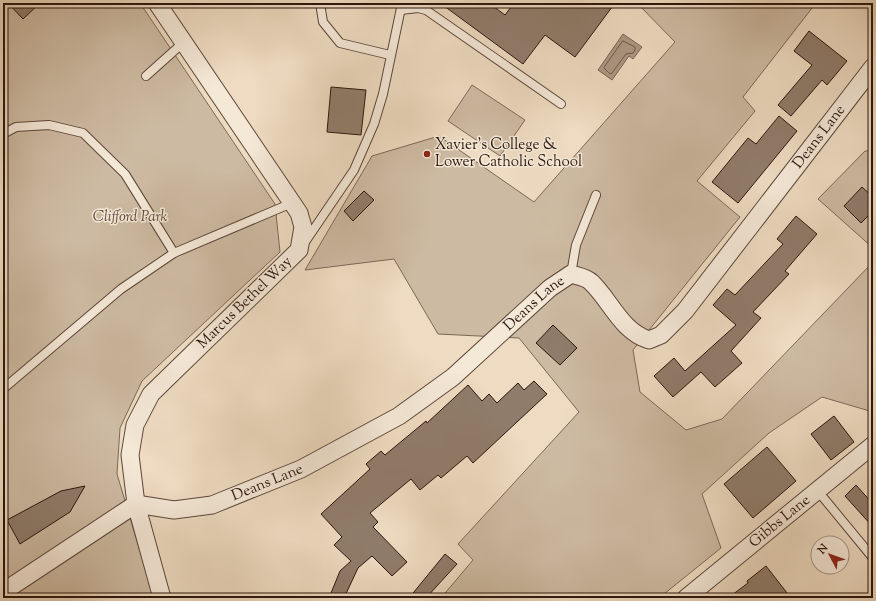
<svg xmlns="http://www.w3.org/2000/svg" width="876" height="601" font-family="'Sorts Mill Goudy',serif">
	<rect width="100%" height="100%" fill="#eedbc1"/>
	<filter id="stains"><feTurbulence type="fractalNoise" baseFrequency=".005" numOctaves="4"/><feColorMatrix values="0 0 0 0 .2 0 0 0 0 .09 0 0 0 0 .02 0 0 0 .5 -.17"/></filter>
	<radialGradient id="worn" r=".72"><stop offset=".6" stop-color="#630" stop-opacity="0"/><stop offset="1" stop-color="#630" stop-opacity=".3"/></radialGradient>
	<!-- green -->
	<g fill="#cdbaa2" stroke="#7c6858">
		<polygon points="3,3 140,3 275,204 280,252 142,381 120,428 117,474 154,598 3,598"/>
		<polygon points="637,3 816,3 743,97 755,111 697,181 740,217 633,350 640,392 686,430 722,419 873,262 873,412 822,397 769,433 702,494 721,548 659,598 441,598 473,560 458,544 579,412 519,338 438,334 394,259 305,270 372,156 439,136 534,202 675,42"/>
		<polygon points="472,85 525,120 500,156 448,121"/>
		<polygon points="865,151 873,151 873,248 818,199"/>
	</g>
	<!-- water -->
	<polygon fill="#ac9884" stroke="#786454" points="623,34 642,47 633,59 629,56 612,80 598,70"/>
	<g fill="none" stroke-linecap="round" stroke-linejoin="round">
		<!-- shore -->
		<polygon stroke="#6c5748" stroke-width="1" points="623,41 635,47 635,50 633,53 626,54 612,73 610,74 604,68"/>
	</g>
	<!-- building -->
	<g fill="#907c6b" stroke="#2b160d">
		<polygon points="8,3 40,3 23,19"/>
		<polygon points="440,3 489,3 505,15 514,3 615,3 575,57 545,35 523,64"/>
		<polygon points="809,31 847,61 827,85 822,80 791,116 778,105 812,65 794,51"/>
		<polygon points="331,87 366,90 361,135 327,132"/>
		<polygon points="779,116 797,131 738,203 712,182 748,138 756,144"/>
		<polygon points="862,187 873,197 873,211 861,223 844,206"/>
		<polygon points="364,191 374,200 353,221 344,211"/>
		<polygon points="796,216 817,234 785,271 789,274 753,312 761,318 731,351 742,363 715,387 701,372 673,397 654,376 674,358 685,371 736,325 713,305 727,289 735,295 783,244 777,239"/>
		<polygon points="553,325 577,348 560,365 536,343"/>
		<polygon points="534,381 547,394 473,463 467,456 441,478 438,475 420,490 411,479 370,513 378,522 373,527 407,562 392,576 372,556 358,568 344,598 329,598 340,571 351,561 334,545 342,537 321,514 370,469 366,464 381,451 385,455 426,421 427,423 468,385 482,401 489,394 497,403 518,383 524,390"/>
		<polygon points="834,416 854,442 831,460 811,434"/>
		<polygon points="767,447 796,481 753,518 724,484"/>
		<polygon points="856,485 873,504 873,527 845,496"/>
		<polygon points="85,486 70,512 20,544 7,520 61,491"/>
		<polygon points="445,554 457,564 426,598 409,598"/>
		<polygon points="766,566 791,598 728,598 748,583 747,581"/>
	</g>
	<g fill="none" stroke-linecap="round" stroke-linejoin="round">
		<defs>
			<g id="lane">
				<polyline points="320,3 323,22 340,43 390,55"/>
				<polyline points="401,10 418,8 426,10 561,104"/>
				<polyline points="146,76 184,42"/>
				<polyline points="3,134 16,127 49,125 83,133 125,174 174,253"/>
				<polyline points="305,242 354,170 374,124 383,94 402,3"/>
				<polyline points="571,274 576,245 596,195"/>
				<polyline points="3,389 121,289 174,253 292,203"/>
				<polyline points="817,490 873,558"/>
			</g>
			<g id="street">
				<polyline points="157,3 299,213 303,227 299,250 151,394 135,425 130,455 136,504 162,598"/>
				<path id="s1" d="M3,592L136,504L174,510L212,505L301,469L399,416L453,377L550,288L571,274C577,276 586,277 591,282C611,301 621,331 649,340L661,335L685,311L873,67"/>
				<path id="s2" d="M686,598L873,445"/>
			</g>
		</defs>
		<!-- lane casing -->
		<use href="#lane" stroke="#5c473a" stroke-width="10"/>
		<!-- street casing -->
		<use href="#street" stroke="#5c473a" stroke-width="19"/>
		<!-- lane -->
		<use href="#lane" stroke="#f4e8d7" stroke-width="8"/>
		<!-- street -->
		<use href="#street" stroke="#f4e8d7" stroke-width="17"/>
	</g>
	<!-- markers -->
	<circle fill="#8f2418" stroke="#f4e8d7" stroke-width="1.5" cx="427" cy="154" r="4"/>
	<g text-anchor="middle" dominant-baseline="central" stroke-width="3" stroke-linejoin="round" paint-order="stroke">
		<!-- street labels -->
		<g font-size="15" fill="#2b160d" stroke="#f4e8d7">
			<text stroke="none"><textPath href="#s1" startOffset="1039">Deans Lane</textPath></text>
			<text transform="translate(245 303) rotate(-44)">Marcus Bethel Way</text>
			<text stroke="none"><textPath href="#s1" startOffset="620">Deans Lane</textPath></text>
			<text stroke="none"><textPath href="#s1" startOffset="296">Deans Lane</textPath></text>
			<text stroke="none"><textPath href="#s2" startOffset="121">Gibbs Lane</textPath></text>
		</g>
		<!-- poi labels -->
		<g font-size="15" fill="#2b160d" stroke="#f4e8d7" text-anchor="start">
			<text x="435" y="145">Xavier's College &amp;<tspan x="435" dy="17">Lower Catholic School</tspan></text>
		</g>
		<!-- park labels -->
		<g font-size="15" font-style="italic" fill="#5c473a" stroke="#f4e8d7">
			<text x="130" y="217">Clifford Park</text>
		</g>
	</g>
	<!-- margin -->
	<rect width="876" height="601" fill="none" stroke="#eedbc1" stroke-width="16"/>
	<rect x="4" y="4" width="868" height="593" fill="none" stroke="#2b160d" stroke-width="2"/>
	<rect x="8" y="8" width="860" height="585" fill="none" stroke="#2b160d"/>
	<!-- north arrow -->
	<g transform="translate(830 555) rotate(311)"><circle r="19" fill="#f4e8d7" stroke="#a49486"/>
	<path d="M0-3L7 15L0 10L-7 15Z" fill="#8f2418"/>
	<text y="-6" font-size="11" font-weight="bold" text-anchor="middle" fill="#2b160d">N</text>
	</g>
	<rect width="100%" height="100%" filter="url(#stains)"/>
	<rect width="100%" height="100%" fill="url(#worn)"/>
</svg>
